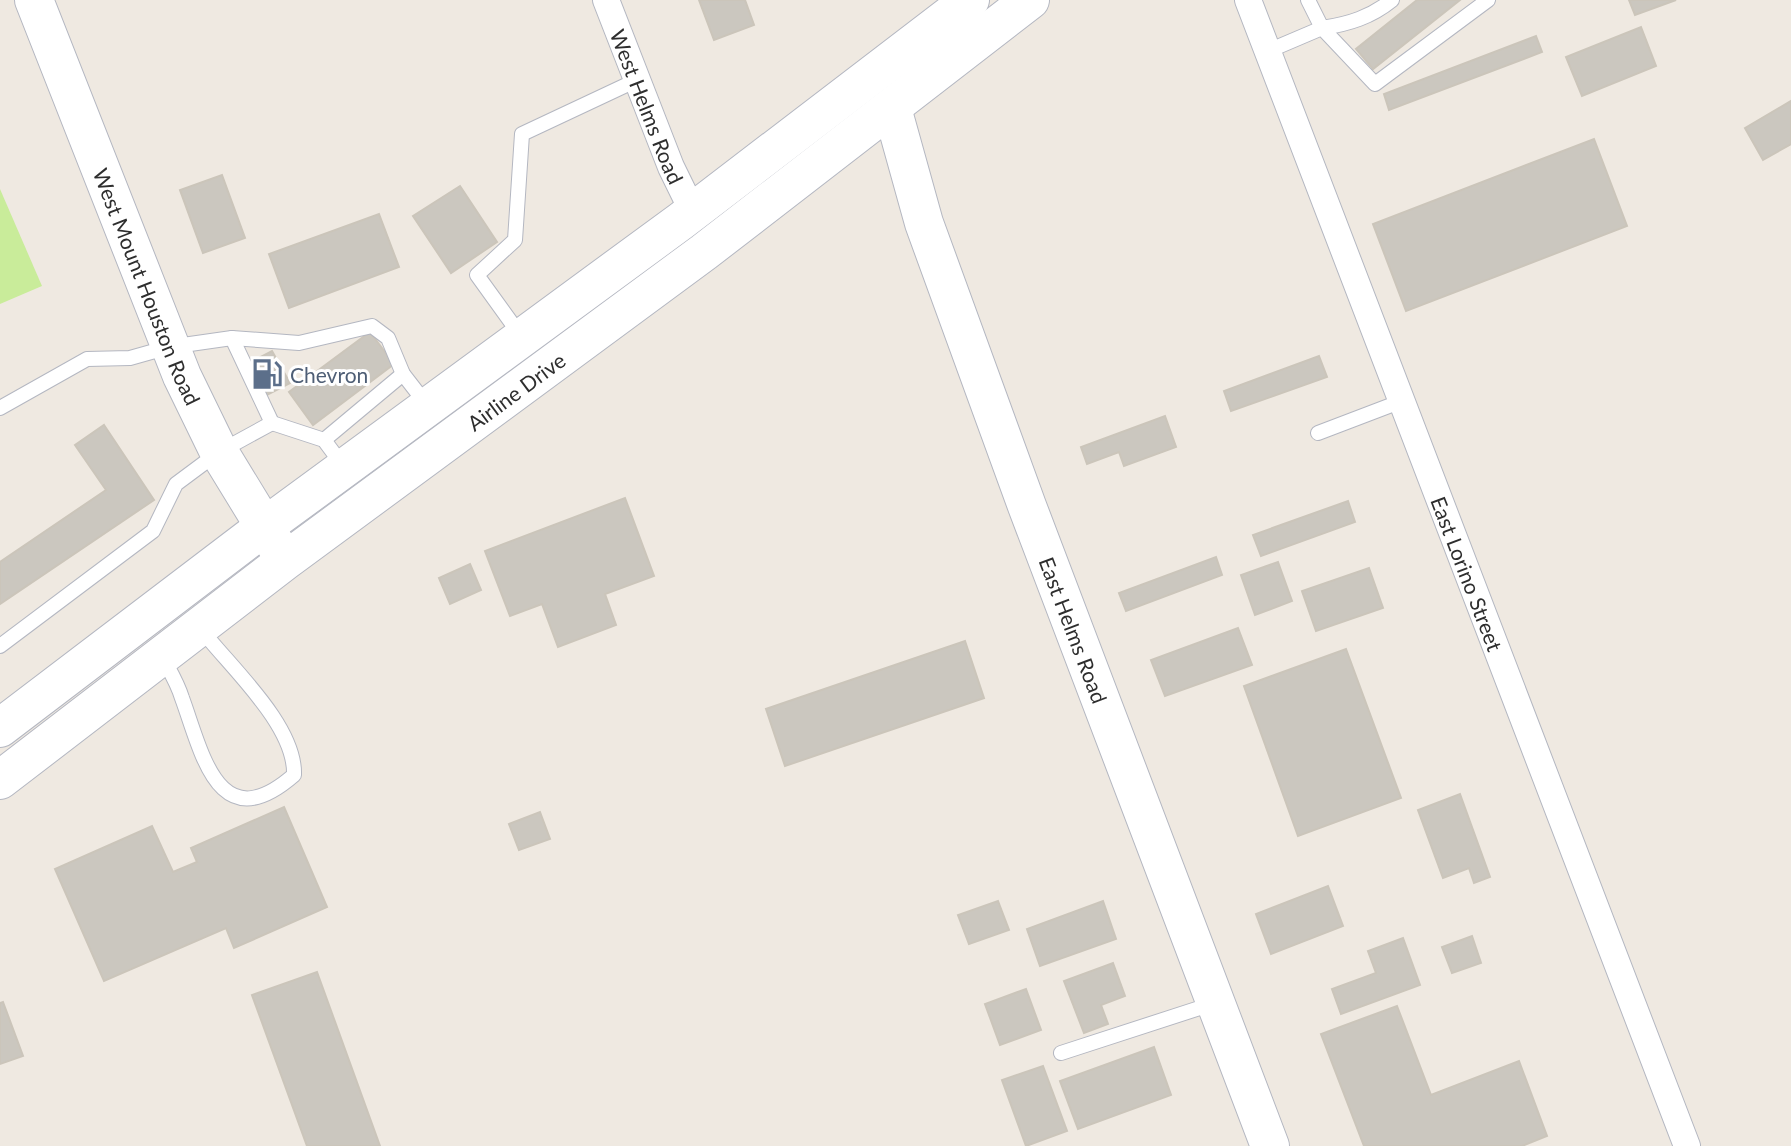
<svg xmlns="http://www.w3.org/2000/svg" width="1791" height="1146" font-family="Lato,sans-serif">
	<rect width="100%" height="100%" fill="#efe9e1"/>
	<!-- pitch -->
	<polygon fill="#c9ec9a" points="0,189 42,286 0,304"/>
	<!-- building -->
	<g fill="#cbc7bf" stroke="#cbc5ba" stroke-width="2">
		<polygon points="699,0 745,0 754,25 714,40"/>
		<polygon points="1417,0 1460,0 1373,69 1356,49"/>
		<polygon points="1629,0 1676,0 1635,15"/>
		<polygon points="1641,27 1656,66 1582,96 1566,57"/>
		<polygon points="1536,36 1542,52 1389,110 1384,94"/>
		<polygon points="1791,101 1791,144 1763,160 1745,128"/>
		<polygon points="1594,139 1627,226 1406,311 1373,224"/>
		<polygon points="222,175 245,238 203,253 180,190"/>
		<polygon points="460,186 497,242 451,273 413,216"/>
		<polygon points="379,214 399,267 289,308 269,254"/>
		<polygon points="370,332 394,364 313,425 289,392"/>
		<polygon points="272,351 290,383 263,397 245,365"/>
		<polygon points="1319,356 1327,377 1231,411 1224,391"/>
		<polygon points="1165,416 1176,447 1124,466 1119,452 1087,464 1081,447"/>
		<polygon points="104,425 154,500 0,604 0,562 106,490 75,445"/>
		<polygon points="625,498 654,576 605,594 616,625 558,647 542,604 510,616 485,551"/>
		<polygon points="1348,501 1355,522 1261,556 1253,535"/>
		<polygon points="1216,557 1222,575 1126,611 1119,593"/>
		<polygon points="1278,562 1292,601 1255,615 1241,575"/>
		<polygon points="470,564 481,590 450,604 439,578"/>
		<polygon points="1369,568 1383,608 1316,631 1302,591"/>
		<polygon points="1238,628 1252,665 1165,696 1151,660"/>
		<polygon points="965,641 984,698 785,766 766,709"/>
		<polygon points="1346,649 1401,798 1298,836 1244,686"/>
		<polygon points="1460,794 1490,877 1474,883 1469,868 1443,878 1418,810"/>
		<polygon points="284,807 327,907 234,948 226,928 104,981 55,869 152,826 173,872 197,862 191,848"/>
		<polygon points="540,812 550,839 519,850 509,824"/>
		<polygon points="1328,886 1343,926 1271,954 1256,914"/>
		<polygon points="998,901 1009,930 969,944 958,915"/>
		<polygon points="1103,901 1116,939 1040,966 1027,929"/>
		<polygon points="1472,936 1481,963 1452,973 1442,947"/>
		<polygon points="1403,938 1420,985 1341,1014 1332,989 1376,973 1368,951"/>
		<polygon points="1113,963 1125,996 1101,1005 1108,1024 1084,1033 1064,981"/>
		<polygon points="317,972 380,1146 307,1146 252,995"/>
		<polygon points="1026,989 1041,1030 1000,1045 985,1004"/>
		<polygon points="3,1002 23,1056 0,1064 0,1003"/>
		<polygon points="1397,1006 1431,1095 1519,1061 1547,1136 1522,1146 1364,1146 1321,1034"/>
		<polygon points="1154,1047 1171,1095 1078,1129 1060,1081"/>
		<polygon points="1043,1066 1067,1131 1026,1146 1002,1080"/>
	</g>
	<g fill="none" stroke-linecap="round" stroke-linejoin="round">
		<defs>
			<g id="lane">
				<path d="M1308,0L1322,28C1349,24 1371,17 1392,0"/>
				<polyline points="1268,51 1322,28 1375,84 1488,0"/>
				<polyline points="521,336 477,275 515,240 522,134 637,80"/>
				<polyline points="0,408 87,359 130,358 169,347 232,338 299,343 372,326 388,338 403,374 427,405"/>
				<polyline points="272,423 324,440 344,467"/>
				<polyline points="1318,433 1402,401"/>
				<polyline points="324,440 403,374"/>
				<polyline points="0,646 153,531 176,484 219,452 272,423 232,338"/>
				<path d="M163,658C170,671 178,684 182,698C202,752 218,841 294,775C296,725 229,666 200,628"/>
				<polyline points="1061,1053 1215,1003"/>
			</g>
			<g id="street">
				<path id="s1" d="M606,0L671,167L693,212"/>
				<path id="s2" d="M1248,0L1687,1146"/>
			</g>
			<g id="secondary">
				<path id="s3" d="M34,0L182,376L219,452L277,547"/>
				<path id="s4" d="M892,108L924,223L1027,506L1270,1146"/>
				<polyline points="0,728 264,527 681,221 970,0"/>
				<path id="s5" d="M0,780L285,561L704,252L1030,0"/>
			</g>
		</defs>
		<!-- lane casing -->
		<use href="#lane" stroke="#b4b7c1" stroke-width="16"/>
		<!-- street casing -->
		<use href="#street" stroke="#b4b7c1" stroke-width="28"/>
		<!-- secondary casing -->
		<use href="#secondary" stroke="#b4b7c1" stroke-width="40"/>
		<!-- lane -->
		<use href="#lane" stroke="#fff" stroke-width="14"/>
		<!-- street -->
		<use href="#street" stroke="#fff" stroke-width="26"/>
		<!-- secondary -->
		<use href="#secondary" stroke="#fff" stroke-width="38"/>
	</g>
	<!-- icons -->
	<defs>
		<symbol id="fuel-bare" viewBox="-9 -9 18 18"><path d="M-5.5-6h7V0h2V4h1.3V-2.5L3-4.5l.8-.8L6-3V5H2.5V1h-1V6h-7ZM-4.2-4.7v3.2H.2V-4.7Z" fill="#5c6f8a" stroke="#fff" stroke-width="2.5" paint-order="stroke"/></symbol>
	</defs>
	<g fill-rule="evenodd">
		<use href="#fuel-bare" x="245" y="352" width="44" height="44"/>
	</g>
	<g text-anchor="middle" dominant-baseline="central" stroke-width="6" stroke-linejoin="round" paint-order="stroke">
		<!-- street labels -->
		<g font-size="21" fill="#2e2e2e" stroke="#fff">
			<text stroke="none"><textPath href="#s1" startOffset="114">West Helms Road</textPath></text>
			<text stroke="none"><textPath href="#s3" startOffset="308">West Mount Houston Road</textPath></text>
			<text stroke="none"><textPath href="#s5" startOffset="646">Airline Drive</textPath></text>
			<text stroke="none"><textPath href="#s2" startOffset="614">East Lorino Street</textPath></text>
			<text stroke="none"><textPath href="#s4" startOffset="553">East Helms Road</textPath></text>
		</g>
		<!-- service labels -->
		<g font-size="21" fill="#4e5e75" stroke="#fff" text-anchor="start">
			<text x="290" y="374">Chevron</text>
		</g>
	</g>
</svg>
